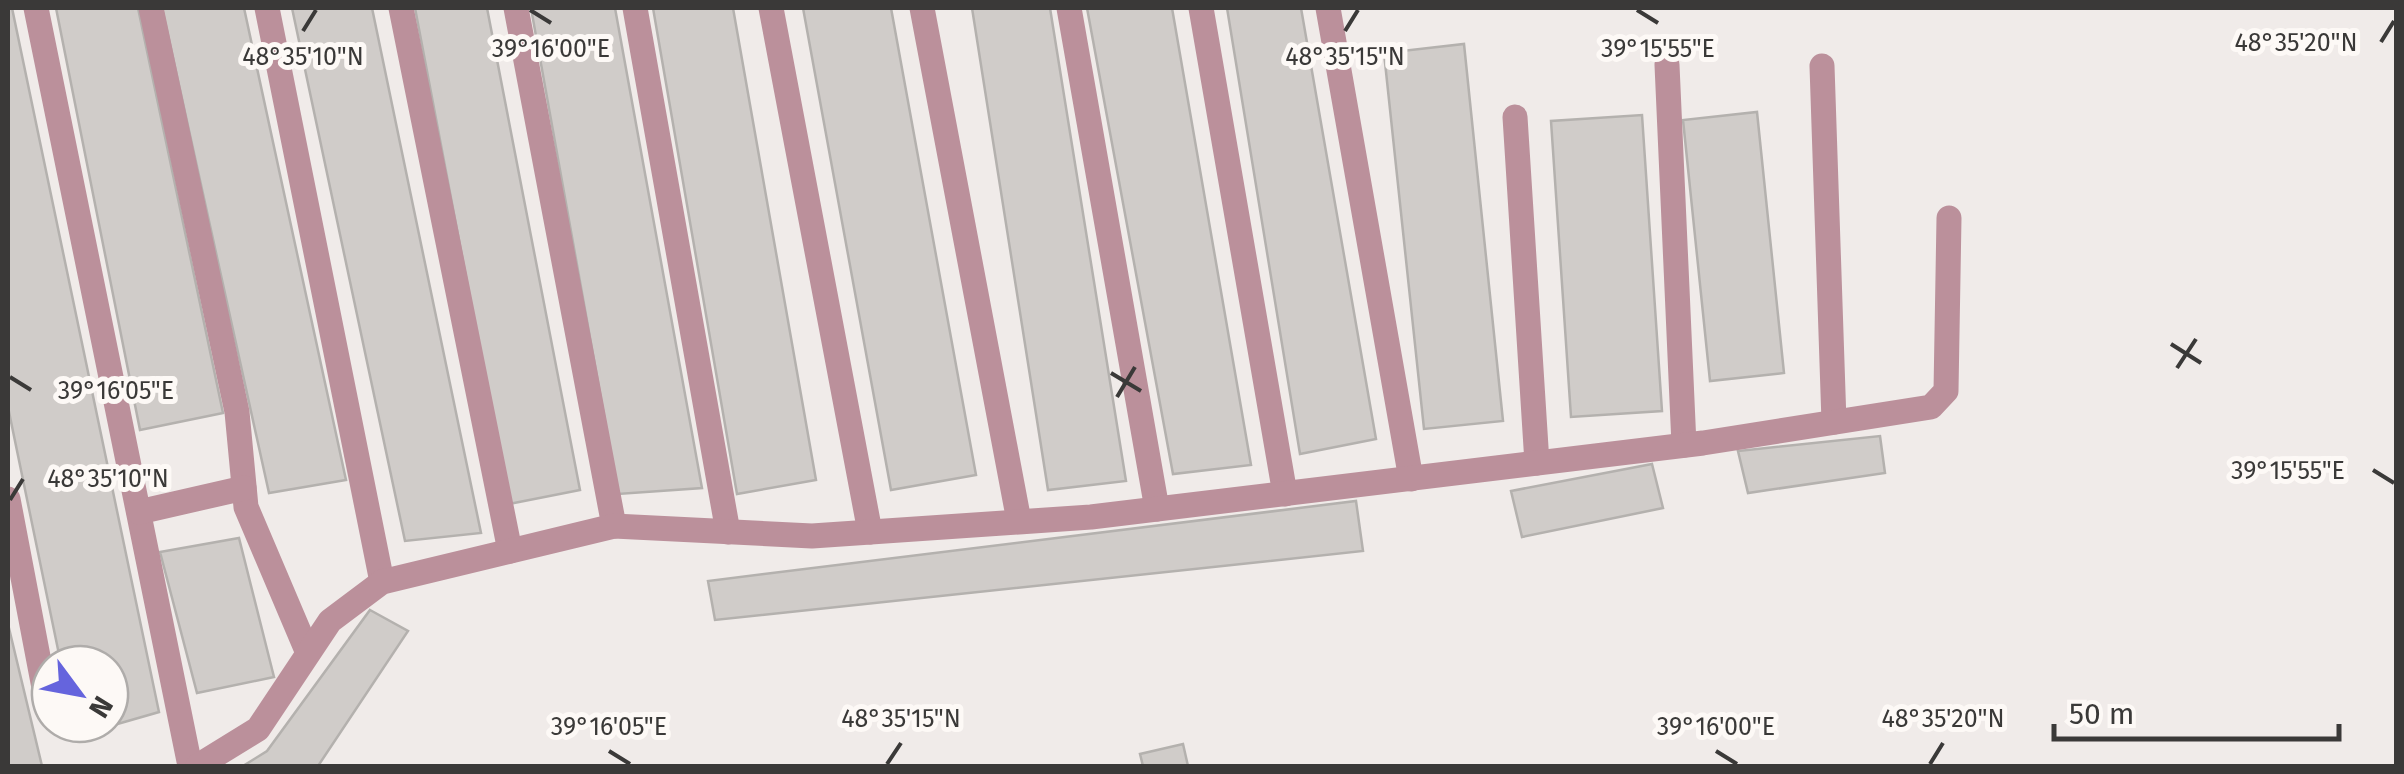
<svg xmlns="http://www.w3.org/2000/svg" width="2404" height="774" font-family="'Fira Sans',sans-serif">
	<rect width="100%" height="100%" fill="#f0ebe9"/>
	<!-- building -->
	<g fill="#d0ccc9" stroke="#b4b1ae" stroke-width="2.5">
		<polygon points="8,8 12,8 159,712 76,736 74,724 110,724 110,664 61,664 8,407"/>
		<polygon points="56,8 138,8 223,413 140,430"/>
		<polygon points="162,8 244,8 346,480 269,493"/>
		<polygon points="292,8 372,8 481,533 405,541"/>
		<polygon points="415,8 487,8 580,490 509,504"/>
		<polygon points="531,8 615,8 702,488 618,494"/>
		<polygon points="653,8 733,8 816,480 737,494"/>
		<polygon points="803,8 891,8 976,475 891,490"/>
		<polygon points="972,8 1050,8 1126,481 1048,490"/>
		<polygon points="1087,8 1172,8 1251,465 1173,474"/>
		<polygon points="1227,8 1301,8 1376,439 1300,454"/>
		<polygon points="1464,44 1503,421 1424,429 1384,53"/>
		<polygon points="1757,112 1784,373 1710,381 1683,120"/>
		<polygon points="1642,115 1662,411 1571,417 1551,121"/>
		<polygon points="1880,436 1885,473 1748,493 1738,451"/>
		<polygon points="1652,464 1663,508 1522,537 1511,491"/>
		<polygon points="1356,501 1363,551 715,620 708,581"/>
		<polygon points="239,538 274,677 197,693 160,552"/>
		<polygon points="370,610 408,631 318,766 243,766 267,751"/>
		<polygon points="8,624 42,766 8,766"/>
		<polygon points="1183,744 1188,766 1143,766 1140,754"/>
	</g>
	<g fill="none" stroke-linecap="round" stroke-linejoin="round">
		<!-- minor -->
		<g stroke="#bb909b" stroke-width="25">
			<polyline points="36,8 190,766"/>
			<polyline points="151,8 237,412 246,507 308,653"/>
			<polyline points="267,8 382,582"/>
			<polyline points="401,8 510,551"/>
			<polyline points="516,8 614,526"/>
			<polyline points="635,8 728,532"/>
			<polyline points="771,8 870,532"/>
			<polyline points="922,8 1019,521"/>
			<polyline points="1069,8 1157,509"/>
			<polyline points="1201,8 1285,494"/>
			<polyline points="1328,8 1411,479"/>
			<polyline points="1667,65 1684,445"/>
			<polyline points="1822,66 1834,422"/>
			<polyline points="1515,117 1537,463"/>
			<polyline points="8,499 45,693"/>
			<polyline points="139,512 244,488"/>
			<polyline points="198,766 258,729 330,621 382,582 614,526 812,536 1091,517 1703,443 1931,407 1946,391 1949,218"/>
		</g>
	</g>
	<!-- ticks -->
	<path fill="none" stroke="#3a3938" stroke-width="4" d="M530,10L551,23M1637,10L1658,23M303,31L316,10M1345,31L1358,10M2381,42L2394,21M2171,344L2201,363M2177,368L2196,339M1111,373L1141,391M10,377L31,390M1117,397L1135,367M2373,470L2394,483M10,500L23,479M609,751L630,764M1716,751L1737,764M887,764L901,743M1930,764L1943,743"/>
	<g font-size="25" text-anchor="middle" fill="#3a3938" stroke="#fdf9f6" stroke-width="10" stroke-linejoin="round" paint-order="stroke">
		<text x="2296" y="51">48°35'20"N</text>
		<text x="1658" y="57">39°15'55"E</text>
		<text x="551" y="57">39°16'00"E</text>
		<text x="303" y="65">48°35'10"N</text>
		<text x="1345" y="65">48°35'15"N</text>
		<text x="116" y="399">39°16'05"E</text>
		<text x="2288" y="479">39°15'55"E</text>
		<text x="108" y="487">48°35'10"N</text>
		<text x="901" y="727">48°35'15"N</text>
		<text x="1943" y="727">48°35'20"N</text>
		<text x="609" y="735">39°16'05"E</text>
		<text x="1716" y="735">39°16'00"E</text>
	</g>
	<!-- border -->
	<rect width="2404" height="774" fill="none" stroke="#3a3938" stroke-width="20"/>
	<!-- north arrow -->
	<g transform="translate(80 694) rotate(122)"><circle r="48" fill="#fdf9f6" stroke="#afacaa" stroke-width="2.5"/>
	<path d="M0-8L18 38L0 25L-18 38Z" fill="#6564dd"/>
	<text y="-15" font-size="28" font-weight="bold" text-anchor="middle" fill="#3a3938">N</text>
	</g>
	<!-- scale -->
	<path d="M2054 724v15h285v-15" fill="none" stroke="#3a3938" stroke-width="5"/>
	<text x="2069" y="724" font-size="30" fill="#3a3938" stroke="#fdf9f6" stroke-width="8" paint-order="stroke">50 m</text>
</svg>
